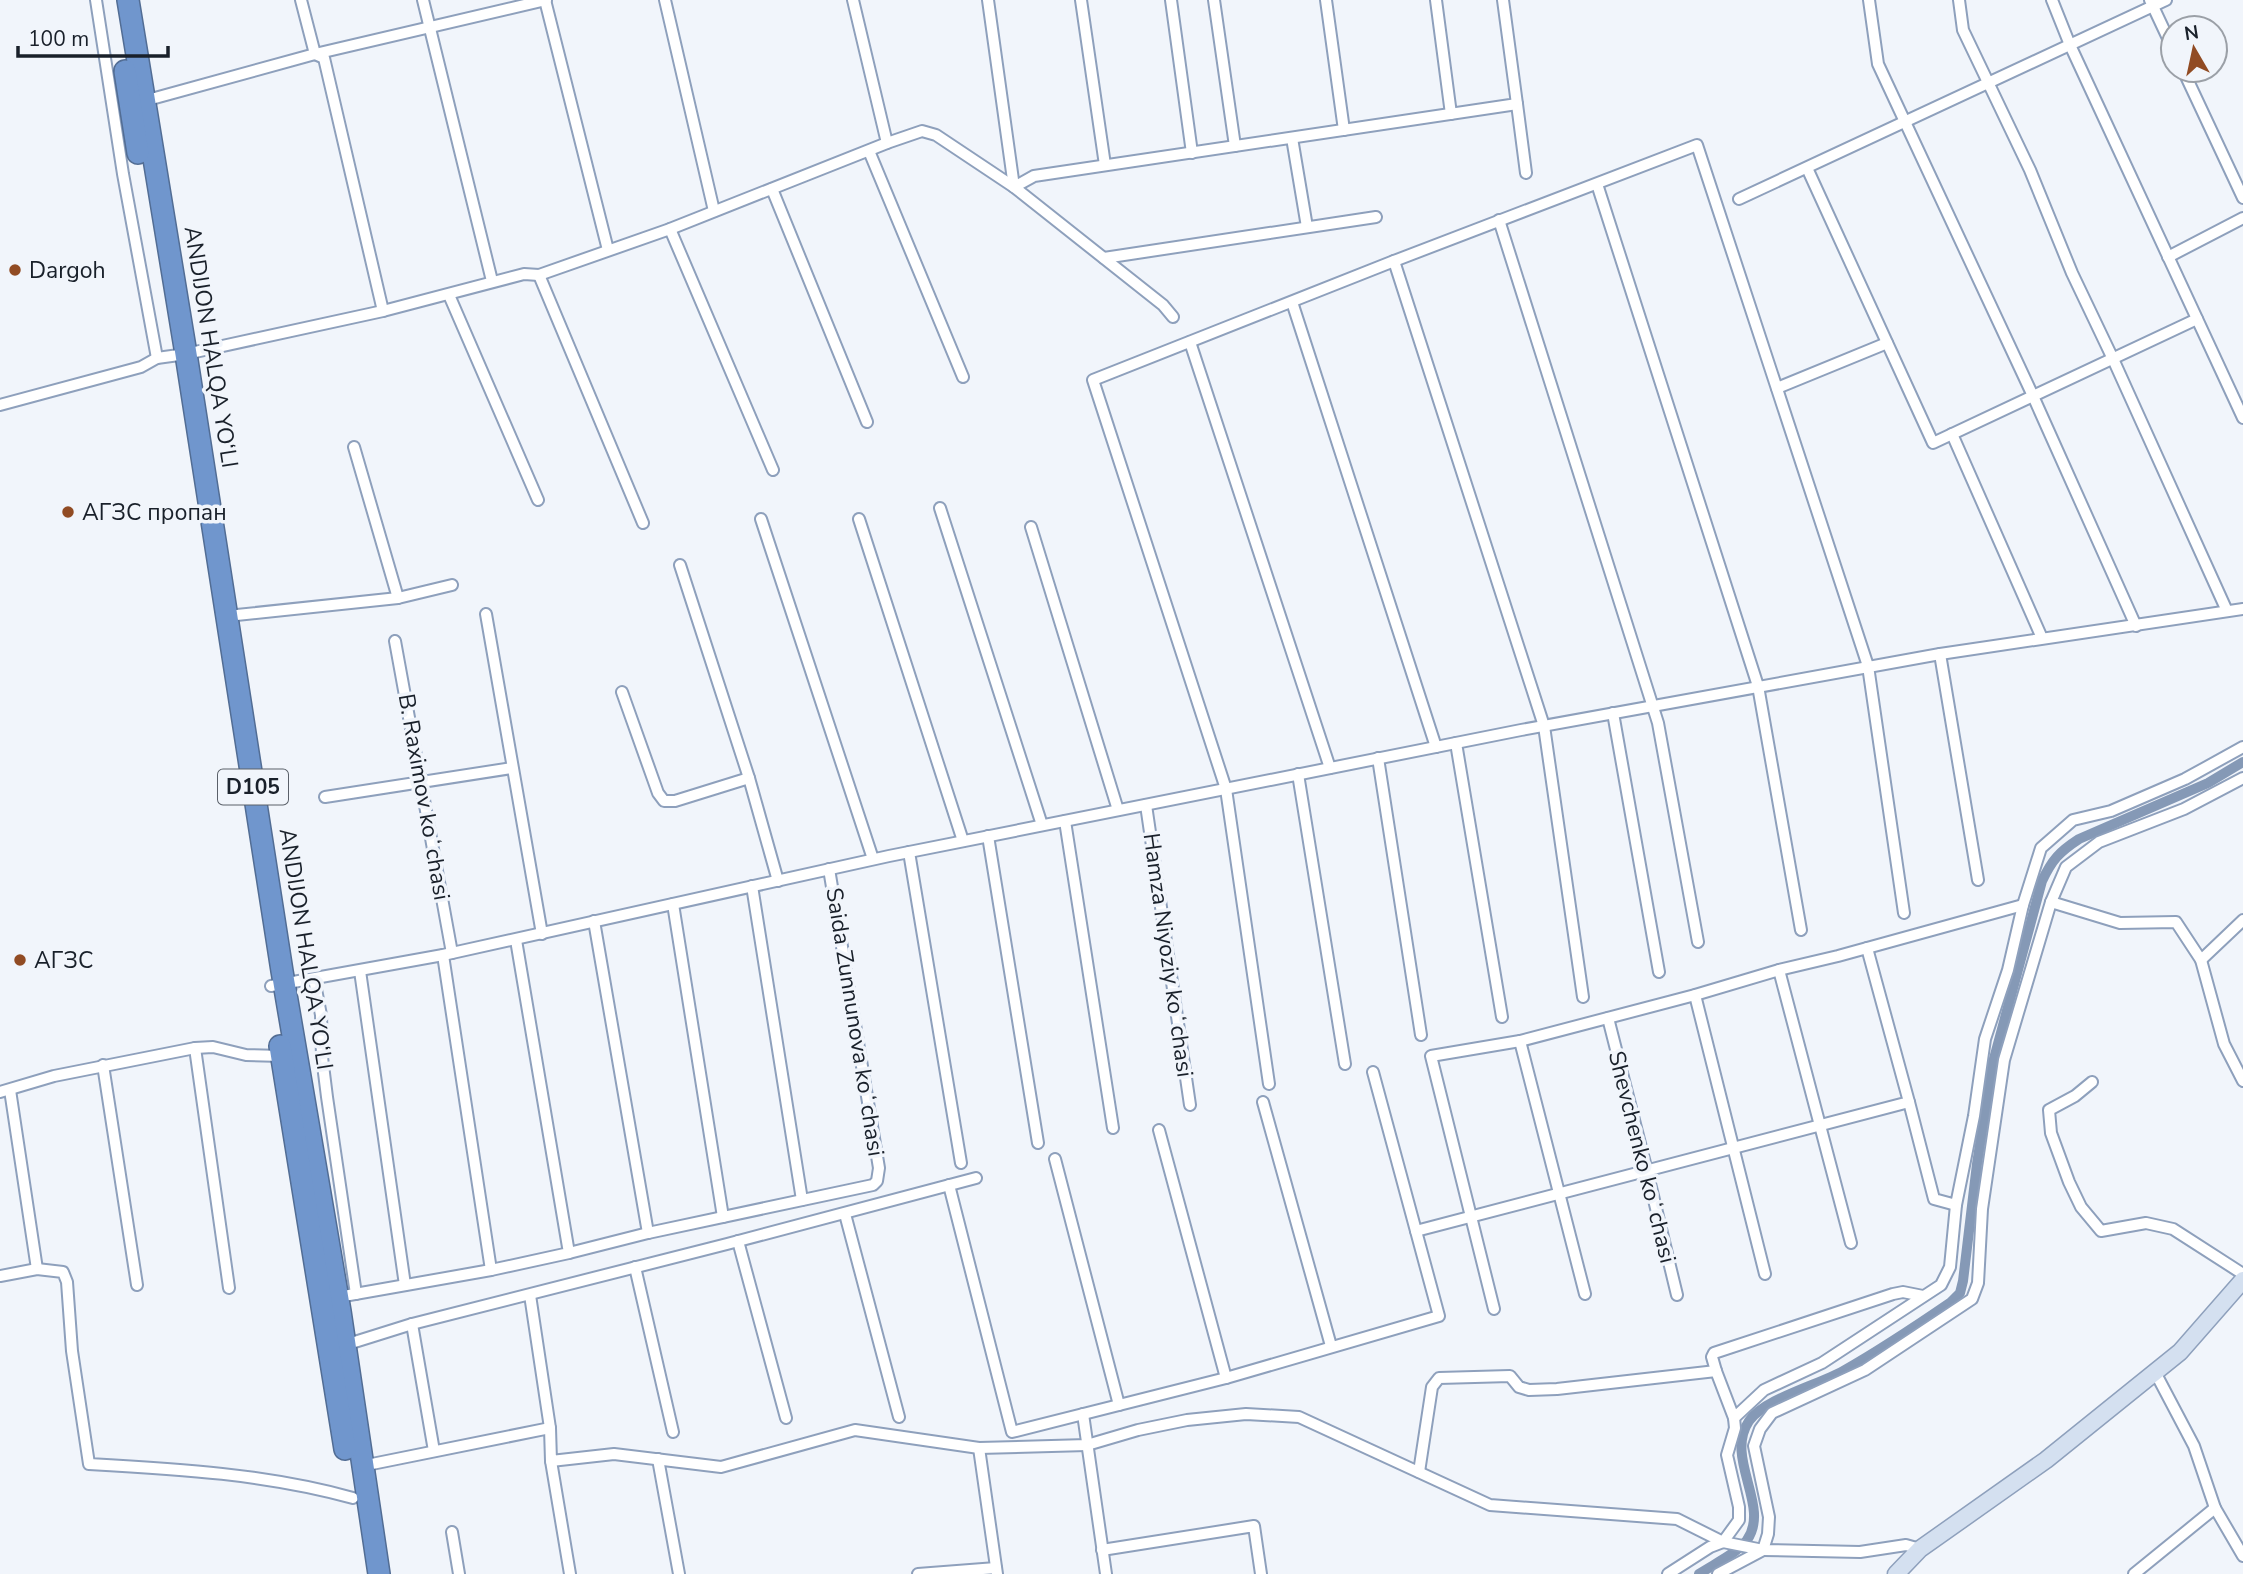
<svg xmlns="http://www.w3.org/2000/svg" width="2243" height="1574" font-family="'Nunito Sans',sans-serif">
	<rect width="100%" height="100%" fill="#f1f5fb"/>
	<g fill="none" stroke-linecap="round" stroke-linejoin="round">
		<!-- canal -->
		<path stroke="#8599b6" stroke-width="10" d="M1699,1574C1714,1564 1736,1554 1747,1540C1771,1506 1724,1458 1749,1421C1764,1399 1818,1385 1843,1371C1880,1350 1916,1326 1951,1302L1960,1293L1963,1281L1977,1164L1992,1066L2042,881C2052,860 2059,852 2079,839L2208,783L2243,762"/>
		<defs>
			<g id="street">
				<polyline points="96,0 123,174 157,358"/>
				<polyline points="301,0 315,54 324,58 383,311"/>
				<polyline points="423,0 492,281"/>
				<polyline points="545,0 608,250"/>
				<polyline points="665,0 714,211"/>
				<polyline points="853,0 887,143"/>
				<polyline points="988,0 1014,187 1163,305 1173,317"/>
				<polyline points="1081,0 1105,165"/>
				<polyline points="1171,0 1192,153"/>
				<polyline points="1214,0 1235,146"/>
				<polyline points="1326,0 1344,130"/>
				<polyline points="1436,0 1451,114"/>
				<polyline points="1869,0 1878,64 2033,396 2136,626"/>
				<polyline points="1959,0 1963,30 2030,170 2072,273 2113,359 2227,611"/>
				<polyline points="2052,0 2070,45 2243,418"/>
				<polyline points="2150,0 2173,49"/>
				<polyline points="2183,70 2243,198"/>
				<polyline points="144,101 315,54 546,0"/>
				<polyline points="1517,104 1526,173"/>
				<polyline points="1292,138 1307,227"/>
				<polyline points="869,151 963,377"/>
				<polyline points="1807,168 1933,443 2197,319"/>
				<polyline points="1597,184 1758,686 1801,930"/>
				<polyline points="772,189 867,422"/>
				<polyline points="1739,199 2166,0"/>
				<polyline points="1499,220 1658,723 1698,942"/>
				<polyline points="670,229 773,470"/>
				<polyline points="2168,257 2243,218"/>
				<polyline points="1104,258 1376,217"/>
				<polyline points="1394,261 1544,726 1583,997"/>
				<polyline points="539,275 643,523"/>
				<polyline points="449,295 538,500"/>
				<polyline points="1292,302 1436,747"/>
				<polyline points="1190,342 1330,768"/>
				<polyline points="1777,388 1887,343"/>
				<polyline points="0,405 141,367 157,358 186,354 383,311 524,274 539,275 670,229 887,143 922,131 936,135 1014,187 1034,176 1517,104 1503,0"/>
				<polyline points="1952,434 2042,638"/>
				<polyline points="354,447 398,598"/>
				<polyline points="940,508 1042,825"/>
				<polyline points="761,519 873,859"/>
				<polyline points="859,519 963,841"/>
				<polyline points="1031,527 1118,810"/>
				<polyline points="680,565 749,778 778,881"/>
				<polyline points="486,614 542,934"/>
				<polyline points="227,616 398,598 452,585"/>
				<polyline points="395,641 452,953"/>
				<polyline points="1940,654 1978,880"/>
				<polyline points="622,692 658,793 664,801 675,801 749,778"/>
				<polyline points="1613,713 1659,972"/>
				<polyline points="1456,743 1502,1017"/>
				<polyline points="1378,758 1421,1035"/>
				<polyline points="1298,774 1345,1064"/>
				<polyline points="2243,778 2184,809 2099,842 2066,867 2051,902 2120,923 2176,922 2201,960 2224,1044 2243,1081"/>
				<polyline points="325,797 512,768"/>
				<polyline points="1146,805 1190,1105"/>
				<polyline points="1065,821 1113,1128"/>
				<polyline points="988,836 1038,1143"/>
				<polyline points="909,852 961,1163"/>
				<polyline points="752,886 802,1200"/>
				<polyline points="673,904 723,1217"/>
				<polyline points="594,921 648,1233"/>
				<polyline points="443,955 491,1270"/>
				<polyline points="2201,960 2243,920"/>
				<polyline points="1779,970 1851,1243"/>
				<polyline points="360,971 405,1285"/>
				<polyline points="314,979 321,1015 322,1057 327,1097 356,1294"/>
				<polyline points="271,986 443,955 889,856 1521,730 1940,654 2243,609"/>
				<polyline points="1695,995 1765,1274"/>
				<polyline points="1608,1018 1647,1171 1677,1295"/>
				<polyline points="1520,1041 1585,1294"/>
				<polyline points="195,1048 229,1288"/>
				<polyline points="103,1065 137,1285"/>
				<polyline points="2092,1082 2075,1096 2049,1110 2051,1133 2069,1182 2081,1207 2101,1231 2146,1223 2173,1229 2243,1274"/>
				<polyline points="1269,1084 1226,789 1093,380 1394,261 1697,145 1868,666 1904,913"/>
				<polyline points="10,1090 37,1269"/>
				<polyline points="0,1092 54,1076 195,1048 213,1047 246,1055 282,1056"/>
				<polyline points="1263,1102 1331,1346"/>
				<polyline points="1909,1102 1934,1199 1956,1205 1974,1116 1985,1039 2008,970 2023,905 2041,848 2073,820 2111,811 2185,779 2243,747"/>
				<polyline points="1159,1130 1226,1378"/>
				<polyline points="949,1185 1012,1432 1119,1405 1055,1159"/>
				<polyline points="845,1214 899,1417"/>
				<polyline points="1416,1231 1909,1102 1867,948"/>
				<polyline points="738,1241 786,1418"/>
				<polyline points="569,1253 648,1233 873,1185 877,1181 879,1168 829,869"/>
				<polyline points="635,1267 673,1432"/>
				<path d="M0,1276L37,1269L63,1272L67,1282L72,1351L89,1464C178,1469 267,1474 353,1498"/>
				<polyline points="530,1295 550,1428 551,1461 614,1454 721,1467 855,1430 979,1448 1087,1445 1138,1430 1187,1420 1246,1414 1299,1417 1490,1505 1677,1519 1723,1542 1763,1550 1860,1552 1906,1545 1920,1549"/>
				<polyline points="338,1297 491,1270 569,1253 516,940"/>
				<polyline points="1494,1309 1431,1056 1520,1041 1695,995 1779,970 1838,956 2023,905"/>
				<polyline points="412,1324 434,1451"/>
				<polyline points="345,1345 412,1324 727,1244 976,1178"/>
				<polyline points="2155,1372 2194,1446 2215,1508 2243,1556"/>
				<polyline points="1119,1405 1226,1378 1439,1316 1373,1072"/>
				<polyline points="1083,1414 1106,1574"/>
				<polyline points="1734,1418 1764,1390 1822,1363 1941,1285 1950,1267 1956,1205"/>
				<polyline points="979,1448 997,1574"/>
				<polyline points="658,1459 679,1574"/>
				<polyline points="551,1461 570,1574"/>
				<polyline points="362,1466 550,1428"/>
				<polyline points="1419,1472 1432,1387 1439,1378 1510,1376 1519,1387 1529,1390 1557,1389 1716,1371"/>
				<polyline points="452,1532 459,1574"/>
				<polyline points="1102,1550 1254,1526 1261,1574"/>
				<polyline points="918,1574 996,1568"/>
				<polyline points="1668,1574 1710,1547 1723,1542 1739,1520 1739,1507 1727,1455 1735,1428 1734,1418 1716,1371 1712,1357 1714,1353 1893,1294 1903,1292 1923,1296"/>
				<polyline points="1718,1574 1763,1550 1768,1534 1769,1517 1754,1446 1760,1429 1772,1413 1865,1370 1972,1299 1978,1283 1982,1209 2004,1060 2051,902"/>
				<polyline points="2134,1574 2215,1508"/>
			</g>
			<polyline id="secondary" points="1896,1574 1920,1549 2046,1460 2180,1352 2243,1280"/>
			<g id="highway">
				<polyline points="128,0 186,354 282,971 340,1311 379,1574"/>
				<polyline points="125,71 138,153"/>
				<polyline points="280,1046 345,1449"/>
			</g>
		</defs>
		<!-- street casing -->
		<use href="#street" stroke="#8ea0bc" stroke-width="14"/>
		<!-- secondary casing -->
		<use href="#secondary" stroke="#8ea0bc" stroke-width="19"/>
		<!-- highway casing -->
		<use href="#highway" stroke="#526d94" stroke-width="24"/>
		<!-- street -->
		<use href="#street" stroke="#fff" stroke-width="10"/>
		<!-- secondary -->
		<use href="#secondary" stroke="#d4e0f0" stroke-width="16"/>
		<!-- highway -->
		<use href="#highway" stroke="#7096cd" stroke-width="21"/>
	</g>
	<!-- markers -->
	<g fill="#914b23" stroke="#f1f5fb" stroke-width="2.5">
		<circle cx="15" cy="270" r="7"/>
		<circle cx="68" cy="512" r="7"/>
		<circle cx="20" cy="960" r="7"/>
	</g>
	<g text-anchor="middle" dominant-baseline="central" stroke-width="7" stroke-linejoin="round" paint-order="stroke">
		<!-- shield labels -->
		<rect fill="#f1f5fb" stroke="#5a6069" stroke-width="2" x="218" y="769.5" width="70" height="35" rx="5"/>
		<g font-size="21" font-weight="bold" fill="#19202a">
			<text x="253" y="787">D105</text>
		</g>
		<!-- poi labels -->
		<g font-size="23" fill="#19202a" stroke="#f1f5fb" text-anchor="start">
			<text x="29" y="270">Dargoh</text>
			<text x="82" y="512">АГЗС пропан</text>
			<text x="34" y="960">АГЗС</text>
		</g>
		<!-- street labels -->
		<g font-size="23" fill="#19202a" stroke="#f1f5fb">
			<text transform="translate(211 347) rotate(81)">ANDIJON HALQA YO‘LI</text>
			<text transform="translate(424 797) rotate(80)">B. Raximov koʻchasi</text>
			<text transform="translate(306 949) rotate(81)">ANDIJON HALQA YO‘LI</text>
			<text transform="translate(1168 955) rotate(82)">Hamza Niyoziy koʻchasi</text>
			<text transform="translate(855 1022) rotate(81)">Saida Zunnunova koʻchasi</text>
			<text transform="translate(1642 1157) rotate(76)">Shevchenko koʻchasi</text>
		</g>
	</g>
	<!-- north arrow -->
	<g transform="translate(2194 49) rotate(351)"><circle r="33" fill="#f1f5fb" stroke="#9ba0a7" stroke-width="2"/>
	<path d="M0-5L12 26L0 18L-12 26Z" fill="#914b23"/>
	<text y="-10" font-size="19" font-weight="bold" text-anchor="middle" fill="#19202a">N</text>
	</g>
	<!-- scale -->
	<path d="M18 46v10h150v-10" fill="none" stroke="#19202a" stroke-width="3.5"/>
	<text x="28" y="46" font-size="21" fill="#19202a" stroke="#f1f5fb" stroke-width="5" paint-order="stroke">100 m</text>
</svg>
